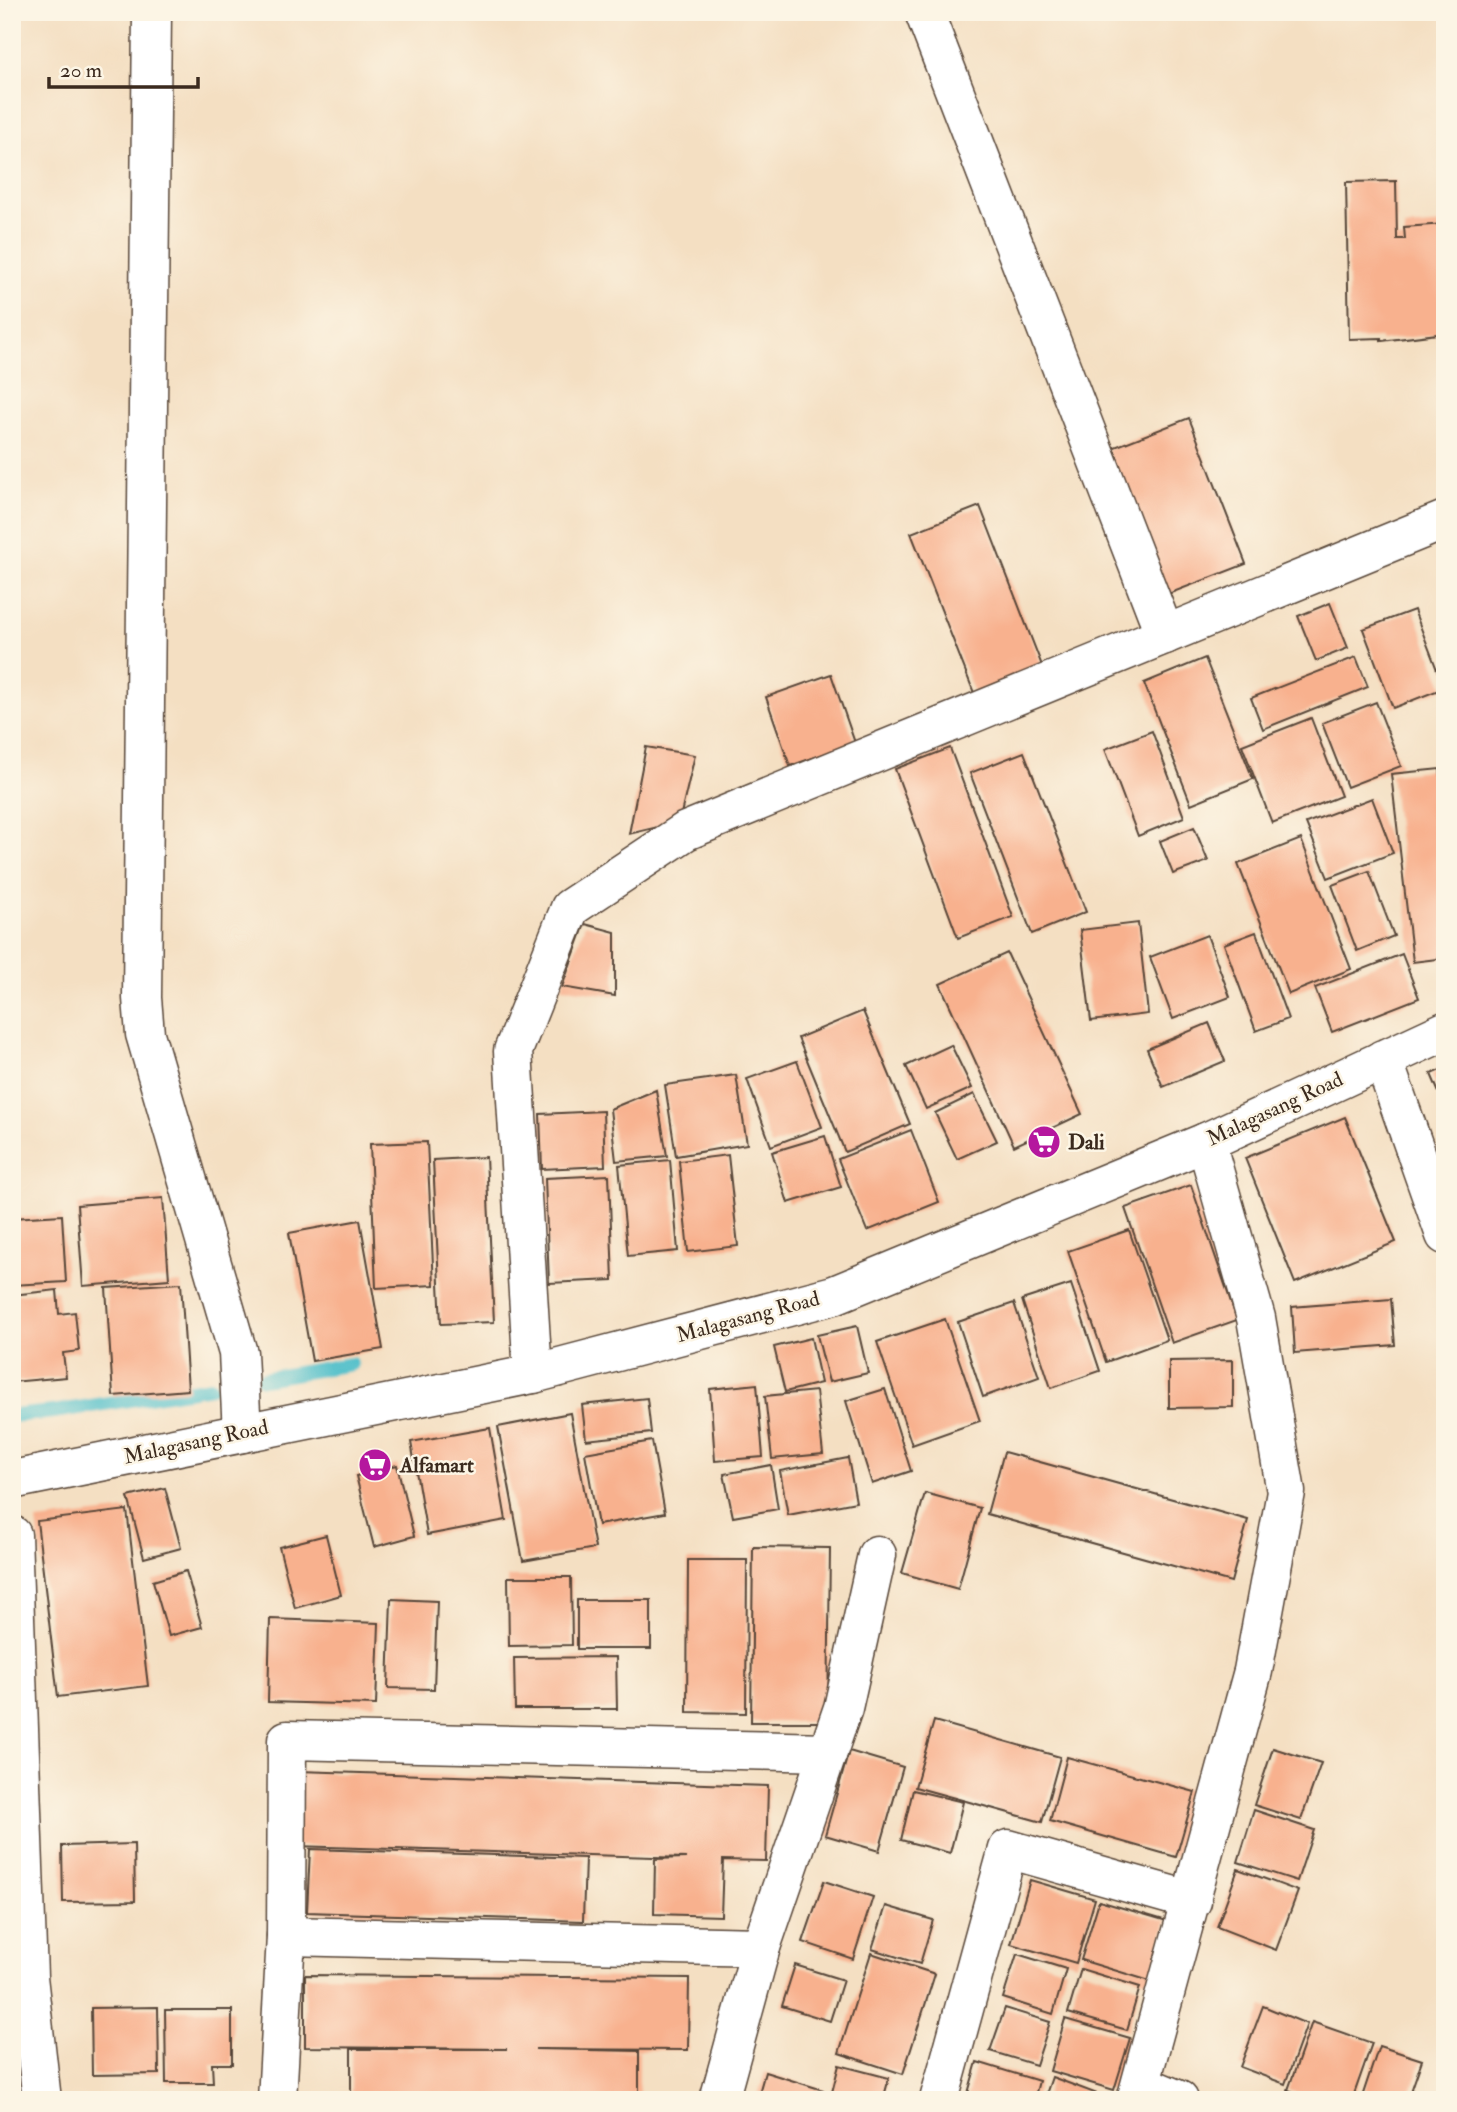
<svg xmlns="http://www.w3.org/2000/svg" width="1457" height="2112" font-family="'IM FELL Double Pica',serif">
	<rect width="100%" height="100%" fill="#fcf5e5"/>
	<filter id="ink" filterUnits="userSpaceOnUse"><feTurbulence type="fractalNoise" baseFrequency=".0143" numOctaves="2"/><feDisplacementMap in="SourceGraphic" scale="14" xChannelSelector="R" yChannelSelector="G"/><feConvolveMatrix kernelMatrix="1 2 1 2 8 2 1 2 1" color-interpolation-filters="sRGB"/></filter>
	<filter id="wash" filterUnits="userSpaceOnUse"><feTurbulence type="fractalNoise" baseFrequency=".00686" numOctaves="4" result="noise"/><feDisplacementMap in="SourceGraphic" scale="28" xChannelSelector="R" yChannelSelector="G"/><feGaussianBlur stdDeviation="1.57" result="paint"/><feColorMatrix in="noise" values="0 0 0 0 0 0 0 0 0 0 0 0 0 0 0 0 0 1.4 0 .05"/><feComposite in="paint" operator="in"/></filter>
	<g filter="url(#wash)">
		<rect width="100%" height="100%" fill="#f4dfc2"/>
		<g fill="none" stroke-linecap="round" stroke-linejoin="round">
			<!-- stream -->
			<g stroke="#52c0ca" stroke-width="14">
				<polyline points="263,1379 351,1364"/>
				<polyline points="12,1416 53,1412 211,1387"/>
			</g>
		</g>
		<g id="blocks">
			<!-- building -->
			<g fill="#f8b18e">
				<polygon points="1396,181 1397,239 1405,239 1404,227 1445,224 1445,333 1381,341 1381,338 1349,339 1346,182"/>
				<polygon points="1189,418 1246,564 1163,596 1107,450"/>
				<polygon points="980,506 1044,671 976,698 911,533"/>
				<polygon points="1330,603 1348,648 1316,661 1298,616"/>
				<polygon points="1414,610 1444,688 1393,708 1363,629"/>
				<polygon points="1356,657 1368,687 1263,729 1251,698"/>
				<polygon points="1205,658 1253,779 1191,804 1144,683"/>
				<polygon points="831,674 855,743 790,766 766,697"/>
				<polygon points="1376,702 1401,766 1347,787 1322,723"/>
				<polygon points="1311,718 1341,796 1272,823 1242,745"/>
				<polygon points="1152,731 1184,817 1138,836 1105,749"/>
				<polygon points="646,747 695,755 679,822 629,834"/>
				<polygon points="950,748 1013,917 958,938 895,769"/>
				<polygon points="1024,752 1086,912 1032,934 970,773"/>
				<polygon points="1440,769 1445,807 1445,958 1413,962 1391,774"/>
				<polygon points="1372,798 1393,853 1328,878 1306,823"/>
				<polygon points="1194,827 1208,861 1173,874 1160,841"/>
				<polygon points="1301,839 1351,969 1289,994 1238,864"/>
				<polygon points="1369,871 1394,936 1357,951 1332,885"/>
				<polygon points="1138,923 1148,1014 1091,1021 1080,930"/>
				<polygon points="585,924 615,932 615,996 562,987"/>
				<polygon points="1256,932 1288,1019 1256,1031 1224,944"/>
				<polygon points="1207,935 1230,997 1173,1019 1150,957"/>
				<polygon points="1007,953 1082,1114 1014,1146 940,984"/>
				<polygon points="1402,954 1419,998 1332,1032 1315,988"/>
				<polygon points="863,1011 910,1124 845,1152 798,1038"/>
				<polygon points="1209,1023 1225,1061 1163,1087 1147,1049"/>
				<polygon points="951,1045 972,1088 926,1109 906,1066"/>
				<polygon points="797,1061 822,1127 771,1146 747,1079"/>
				<polygon points="1445,1068 1445,1107 1431,1074"/>
				<polygon points="736,1075 747,1144 676,1156 665,1085"/>
				<polygon points="656,1090 667,1156 616,1161 610,1109"/>
				<polygon points="974,1094 997,1141 957,1159 935,1113"/>
				<polygon points="603,1111 605,1166 542,1169 540,1114"/>
				<polygon points="1345,1117 1396,1242 1295,1283 1245,1158"/>
				<polygon points="911,1130 939,1202 867,1231 838,1159"/>
				<polygon points="825,1136 841,1187 788,1203 772,1152"/>
				<polygon points="427,1142 434,1285 376,1288 370,1144"/>
				<polygon points="728,1155 738,1246 688,1252 679,1161"/>
				<polygon points="486,1157 494,1322 441,1324 433,1160"/>
				<polygon points="670,1160 678,1251 628,1256 619,1165"/>
				<polygon points="609,1175 613,1280 549,1283 545,1178"/>
				<polygon points="1191,1185 1237,1320 1172,1343 1125,1208"/>
				<polygon points="163,1198 169,1279 83,1286 77,1205"/>
				<polygon points="62,1215 66,1282 12,1285 12,1218"/>
				<polygon points="360,1220 383,1349 312,1361 289,1233"/>
				<polygon points="1129,1230 1167,1340 1106,1362 1068,1251"/>
				<polygon points="181,1283 188,1390 113,1396 106,1288"/>
				<polygon points="1071,1284 1100,1371 1051,1388 1022,1300"/>
				<polygon points="57,1290 59,1314 75,1312 79,1351 63,1353 66,1377 12,1382 12,1295"/>
				<polygon points="1391,1299 1395,1345 1295,1353 1292,1307"/>
				<polygon points="1014,1303 1039,1377 983,1397 958,1322"/>
				<polygon points="945,1319 980,1421 912,1445 877,1342"/>
				<polygon points="857,1326 868,1373 829,1382 817,1335"/>
				<polygon points="811,1338 821,1383 785,1392 774,1347"/>
				<polygon points="1233,1360 1233,1407 1169,1408 1169,1361"/>
				<polygon points="757,1384 763,1457 715,1461 710,1389"/>
				<polygon points="885,1389 911,1471 872,1484 846,1401"/>
				<polygon points="816,1391 823,1454 772,1459 765,1396"/>
				<polygon points="647,1398 651,1433 586,1440 582,1405"/>
				<polygon points="570,1413 595,1548 523,1561 498,1427"/>
				<polygon points="490,1428 506,1520 427,1535 411,1442"/>
				<polygon points="652,1441 665,1513 598,1525 585,1453"/>
				<polygon points="1004,1452 1248,1520 1231,1582 987,1514"/>
				<polygon points="848,1458 856,1502 788,1515 780,1471"/>
				<polygon points="397,1465 414,1536 374,1547 356,1476"/>
				<polygon points="771,1465 778,1509 733,1517 724,1474"/>
				<polygon points="165,1488 181,1548 144,1558 128,1497"/>
				<polygon points="925,1493 980,1508 958,1589 902,1573"/>
				<polygon points="127,1510 148,1686 58,1697 37,1521"/>
				<polygon points="326,1535 341,1595 295,1608 279,1547"/>
				<polygon points="753,1547 830,1548 828,1722 751,1722"/>
				<polygon points="688,1560 747,1560 746,1713 687,1712"/>
				<polygon points="186,1571 202,1627 169,1636 153,1581"/>
				<polygon points="508,1577 571,1577 572,1645 509,1646"/>
				<polygon points="391,1599 437,1601 434,1689 388,1688"/>
				<rect x="577" y="1600" width="74" height="49"/>
				<polygon points="270,1619 379,1623 376,1705 268,1702"/>
				<polygon points="616,1657 617,1709 515,1709 514,1658"/>
				<polygon points="934,1721 1060,1757 1042,1822 915,1787"/>
				<polygon points="1273,1748 1321,1763 1301,1820 1254,1805"/>
				<polygon points="849,1751 903,1767 879,1851 825,1835"/>
				<polygon points="1067,1757 1195,1792 1176,1857 1050,1821"/>
				<polygon points="298,1771 768,1786 766,1861 723,1860 721,1916 654,1914 655,1859 686,1858 295,1846"/>
				<polygon points="913,1790 963,1802 950,1853 901,1840"/>
				<polygon points="1254,1810 1314,1830 1297,1881 1238,1862"/>
				<polygon points="134,1844 135,1901 63,1902 62,1846"/>
				<polygon points="310,1849 585,1858 583,1921 307,1912"/>
				<polygon points="1238,1869 1298,1891 1276,1950 1217,1927"/>
				<polygon points="1030,1880 1095,1899 1076,1963 1011,1944"/>
				<polygon points="824,1881 873,1897 853,1959 803,1942"/>
				<polygon points="1099,1901 1167,1921 1150,1981 1081,1960"/>
				<polygon points="886,1906 933,1920 920,1964 872,1949"/>
				<polygon points="871,1953 935,1974 903,2074 839,2053"/>
				<polygon points="1017,1954 1066,1969 1053,2014 1003,1998"/>
				<polygon points="795,1965 843,1980 830,2021 782,2006"/>
				<polygon points="1081,1969 1140,1987 1127,2030 1068,2013"/>
				<polygon points="305,1975 689,1978 688,2050 535,2049 639,2051 639,2100 351,2100 351,2049 507,2049 305,2047"/>
				<polygon points="1263,2006 1307,2024 1285,2084 1240,2067"/>
				<polygon points="158,2007 159,2074 92,2075 91,2008"/>
				<polygon points="1005,2008 1050,2022 1036,2065 990,2051"/>
				<polygon points="165,2010 232,2010 232,2064 212,2064 213,2083 166,2083"/>
				<polygon points="1065,2019 1130,2038 1114,2090 1050,2071"/>
				<polygon points="1312,2022 1372,2043 1352,2100 1316,2100 1288,2090"/>
				<polygon points="1379,2046 1422,2060 1408,2100 1361,2100"/>
				<polygon points="977,2062 1039,2081 1034,2100 966,2100"/>
				<polygon points="839,2065 889,2078 883,2100 830,2100"/>
				<polygon points="765,2072 823,2090 820,2100 757,2100"/>
				<polygon points="1052,2077 1100,2095 1098,2100 1044,2100"/>
			</g>
		</g>
	</g>
	<g filter="url(#ink)">
		<use href="#blocks" fill-opacity="0" stroke="#574537" stroke-width="2"/>
		<g fill="none" stroke-linecap="round" stroke-linejoin="round">
			<defs>
				<g id="minor">
					<polyline points="152,12 142,998 145,1034 238,1353 242,1433"/>
					<polyline points="924,12 1165,635"/>
					<polyline points="1383,1059 1445,1235"/>
					<polyline points="533,1374 513,1051 570,908 686,831 1445,520"/>
					<polyline points="12,1535 28,1977 42,2100"/>
					<polyline points="286,1936 761,1947"/>
					<polyline points="1141,2084 1179,2100"/>
					<polyline points="277,2100 286,1936 287,1740 828,1752"/>
					<polyline points="719,2100 761,1947 843,1708 877,1555"/>
					<polyline points="939,2100 1008,1849 1192,1901"/>
					<polyline points="1136,2100 1253,1671 1286,1492 1256,1318 1206,1142"/>
				</g>
				<polyline id="secondary" points="12,1480 533,1374 834,1295 1206,1142 1445,1031"/>
			</defs>
			<!-- minor casing -->
			<use href="#minor" stroke="#574537" stroke-width="41"/>
			<!-- secondary casing -->
			<use href="#secondary" stroke="#574537" stroke-width="41"/>
			<!-- minor -->
			<use href="#minor" stroke="#fff" stroke-width="38"/>
			<!-- secondary -->
			<use href="#secondary" stroke="#fff" stroke-width="38"/>
		</g>
	</g>
	<!-- icons -->
	<defs>
		<symbol id="supermarket-disc" viewBox="-11 -11 22 22"><circle r="9.5" fill="#b5179e" stroke="#fcf5e5"/><path d="M-6-5.5h2.5l.6 2H6L4.5 2H-2.5L-4.4-4H-6ZM-1.5 3.2a1.3 1.3 0 1 0 .1 0ZM3 3.2a1.3 1.3 0 1 0 .1 0Z" fill="#fff"/></symbol>
	</defs>
	<g fill-rule="evenodd">
		<use href="#supermarket-disc" x="1025" y="1123" width="38" height="38"/>
		<use href="#supermarket-disc" x="356" y="1446" width="38" height="38"/>
	</g>
	<g text-anchor="middle" dominant-baseline="central" stroke-width="5" stroke-linejoin="round" paint-order="stroke">
		<!-- street labels -->
		<g font-size="21" fill="#3b2a1e" stroke="#fcf5e5">
			<text transform="translate(1275 1109) rotate(-25)">Malagasang Road</text>
			<text transform="translate(748 1317) rotate(-15)">Malagasang Road</text>
			<text transform="translate(196 1442) rotate(-12)">Malagasang Road</text>
		</g>
		<!-- poi labels -->
		<g font-size="21" font-weight="bold" fill="#3b2a1e" stroke="#fcf5e5" text-anchor="start">
			<text x="1068" y="1142">Dali</text>
			<text x="400" y="1465">Alfamart</text>
		</g>
	</g>
	<!-- margin -->
	<rect width="1457" height="2112" fill="none" stroke="#fcf5e5" stroke-width="42"/>
	<!-- scale -->
	<path d="M49 77v10h149v-10" fill="none" stroke="#3b2a1e" stroke-width="3.5"/>
	<text x="60" y="77" font-size="21" fill="#3b2a1e" stroke="#fcf5e5" stroke-width="5" paint-order="stroke">20 m</text>
</svg>
